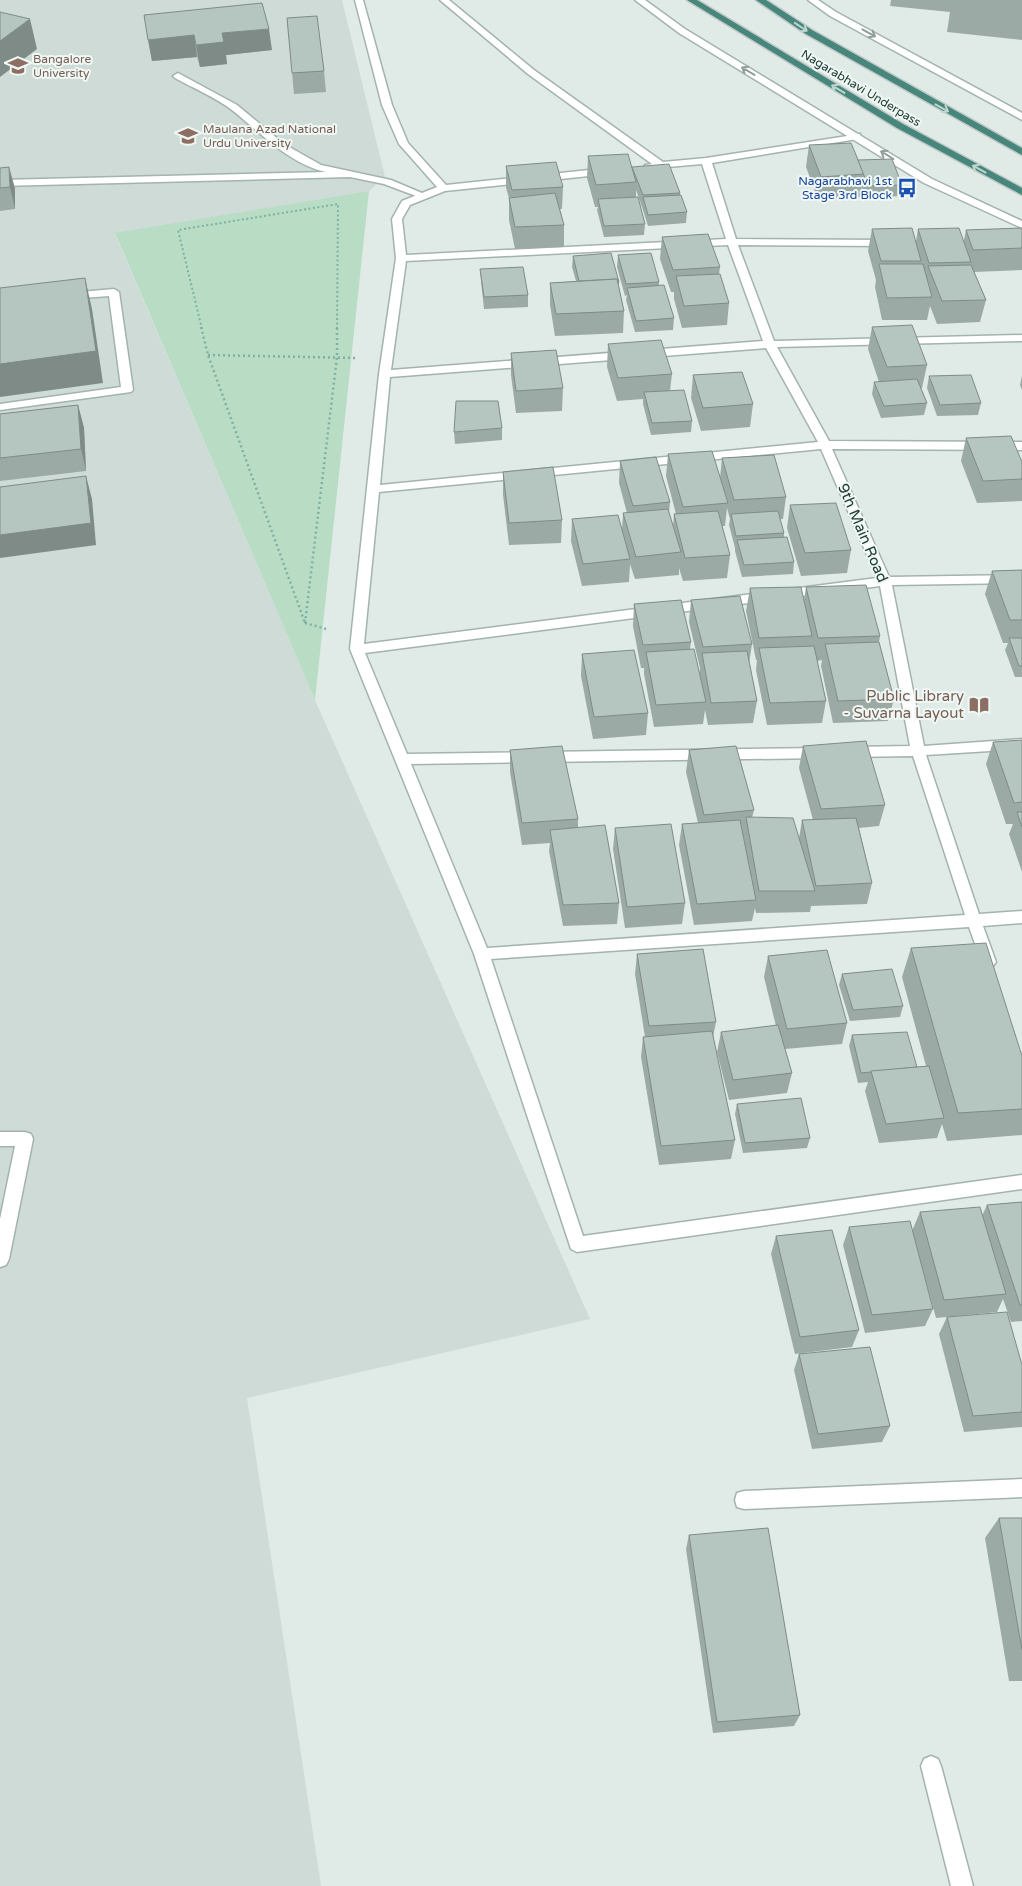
<svg xmlns="http://www.w3.org/2000/svg" width="1022" height="1886" font-family="'Varela Round',sans-serif">
	<rect width="100%" height="100%" fill="#e0ebe7"/>
	<!-- built -->
	<polygon fill="#cedbd6" points="0,0 342,0 385,177 369,191 115,234 315,700 590,1319 247,1398 321,1886 0,1886"/>
	<!-- green -->
	<polygon fill="#b8ddc4" points="369,191 315,700 115,233"/>
	<g fill="none" stroke-linecap="round" stroke-linejoin="round">
		<defs>
			<g id="service">
				<path d="M178,73L237,105L284,144L321,165L391,180L429,196L424,199L384,184L350,177L0,186V180L326,172C289,164 261,133 232,110C215,97 193,88 175,78L173,76Z"/>
				<polygon points="114,289 119,292 133,390 131,392 0,410 0,404 121,387 109,296 69,299 64,296 69,293"/>
				<polygon points="0,1132 25,1132 31,1134 33,1139 9,1259 6,1265 0,1267 0,1219 15,1146 0,1146"/>
			</g>
			<g id="minor">
				<path d="M355,0H363L392,105L408,143L446,185L608,168L613,171L608,174L445,191L410,205L402,219L406,255L726,239L702,164L645,169V165L652,164L528,74L440,0H449L534,70L663,162L706,158L860,134V138L857,139L712,163L736,239L889,240L894,243L889,246L738,245L774,341L1022,335V341L777,347L829,441L1022,442V450L832,449L889,577L1022,575V583L892,585L924,746L1022,739V749L926,755L979,914L1022,911V923L983,926L996,962L993,966L988,968L983,966L969,927L491,959L583,1236L1022,1175V1189L577,1252L571,1249L474,954L350,649L379,374L396,258L392,219L402,201L437,187L399,144L382,105ZM728,245L763,341L391,370L406,261ZM766,348L818,442L380,485L390,377ZM821,449L877,578L364,644L379,492ZM880,586L910,746L850,747L845,748L843,752L845,756L850,757L913,756L965,915L487,948L411,764L822,758L827,757L829,753L827,749L822,748L407,754L365,653Z"/>
				<polygon points="1022,1479 1022,1497 744,1509 737,1507 735,1500 737,1493 744,1491"/>
				<polygon points="931,1756 938,1759 941,1766 973,1886 951,1886 921,1766 924,1759"/>
			</g>
			<g id="tertiary">
				<polygon points="635,0 645,0 685,29 932,179 1022,221 1022,228 924,183 679,33"/>
				<polygon points="808,0 818,0 836,12 1022,113 1022,120 830,16"/>
			</g>
			<g id="trunk">
				<polygon points="687,0 697,0 903,124 1022,188 1022,195 897,128"/>
				<polygon points="756,0 766,0 812,30 1022,148 1022,155 806,34"/>
			</g>
		</defs>
		<!-- service casing -->
		<use href="#service" stroke="#a3b3ae" stroke-width="3"/>
		<!-- minor casing -->
		<use href="#minor" stroke="#a3b3ae" stroke-width="3"/>
		<!-- tertiary casing -->
		<use href="#tertiary" stroke="#a3b3ae" stroke-width="3"/>
		<!-- trunk casing -->
		<use href="#trunk" stroke="#c1c8c7" stroke-width="3"/>
		<!-- path-far1 -->
		<polyline stroke="#7fb0a4" stroke-width="2" stroke-dasharray="2 2.5" stroke-linecap="butt" points="202,329 178,230 338,204 337,329"/>
		<!-- path -->
		<g stroke="#7fb0a4" stroke-width="2.5" stroke-dasharray="2 3" stroke-linecap="butt">
			<polyline points="201,327 208,355 305,623"/>
			<polyline points="208,355 357,358"/>
			<polyline points="305,623 326,629"/>
			<polyline points="305,623 337,357 337,327"/>
		</g>
		<!-- service -->
		<use href="#service" fill="#fff" fill-rule="evenodd"/>
		<!-- minor -->
		<use href="#minor" fill="#fff" fill-rule="evenodd"/>
		<!-- tertiary -->
		<use href="#tertiary" fill="#fff" fill-rule="evenodd"/>
		<!-- trunk -->
		<use href="#trunk" fill="#47867b" fill-rule="evenodd"/>
	</g>
	<!-- wall -->
	<g fill="#9caaa5">
		<polygon points="891,0 1022,0 1022,40 947,32 950,12 890,6"/>
		<polygon points="144,15 272,50 226,55 227,64 200,67 197,57 152,61"/>
		<polygon points="287,18 324,71 326,92 294,94"/>
		<polygon points="809,145 858,160 902,185 900,196 866,198 862,187 860,197 818,199 806,167"/>
		<polygon points="588,156 632,168 680,193 680,195 687,212 686,223 648,226 642,207 636,190 636,197 645,224 644,235 604,237 597,210 598,207 595,207 587,178"/>
		<polygon points="506,166 563,187 562,209 560,209 564,225 564,247 515,249 509,220 509,198 506,188"/>
		<polygon points="9,167 15,189 15,209 0,211 0,168"/>
		<polygon points="1022,228 1022,270 974,272 986,300 980,322 937,324 930,306 927,320 882,320 875,287 876,280 868,251 872,229 916,241 918,229 964,240 966,230"/>
		<polygon points="662,237 720,267 719,274 729,303 727,325 682,328 674,299 674,292 671,292 660,259"/>
		<polygon points="618,255 659,282 659,286 674,318 673,330 635,332 626,300 627,295 625,296 617,267"/>
		<polygon points="573,256 619,282 619,287 624,311 623,333 555,336 550,305 550,283 576,281 572,267"/>
		<polygon points="480,269 528,295 528,307 484,309 481,281"/>
		<polygon points="872,327 927,365 922,388 921,388 927,403 924,415 881,418 872,394 874,382 879,382 868,349"/>
		<polygon points="608,344 672,374 670,391 692,421 691,432 651,435 643,404 643,399 617,401 607,367"/>
		<polygon points="511,353 563,388 562,411 516,413 511,375"/>
		<polygon points="693,375 753,404 750,427 701,431 691,398"/>
		<polygon points="929,376 981,403 978,415 937,416 927,388"/>
		<polygon points="1022,376 1022,390 1020,385"/>
		<polygon points="78,405 84,428 86,471 0,481 0,414"/>
		<polygon points="502,428 502,440 455,444 454,432"/>
		<polygon points="966,438 1022,462 1022,501 977,503 961,461"/>
		<polygon points="668,454 720,478 722,458 786,497 783,519 780,519 784,533 784,537 794,562 793,574 742,577 735,551 735,548 729,525 730,519 727,508 725,526 722,526 730,555 727,578 683,581 679,568 679,575 635,579 630,564 629,582 582,586 571,541 572,519 622,530 623,513 627,513 619,483 620,461 670,502 669,513 673,526 674,514 676,514 666,476"/>
		<polygon points="503,472 562,520 561,543 509,545 503,495"/>
		<polygon points="790,505 851,550 847,573 801,576 787,528"/>
		<polygon points="1022,570 1022,677 1015,677 1005,650 1008,643 1003,643 985,594 992,571"/>
		<polygon points="806,587 880,636 879,642 894,699 888,721 833,723 821,666 822,660 817,661 826,701 822,723 767,725 756,670 757,660 756,660 746,611 750,588 804,600"/>
		<polygon points="691,600 752,644 749,664 757,701 753,723 708,725 705,710 703,724 654,727 644,674 644,668 641,668 633,626 634,604 691,642 690,649 700,673 700,668 689,622"/>
		<polygon points="582,654 648,713 646,735 593,739 581,676"/>
		<polygon points="1022,740 1022,872 1009,834 1013,824 1006,824 986,764 993,742"/>
		<polygon points="803,746 885,805 879,826 859,828 872,883 867,904 811,906 810,912 756,913 755,908 752,921 694,925 679,845 682,824 698,823 686,772 689,750 754,810 752,818 799,838 802,820 813,820 799,768"/>
		<polygon points="510,750 578,819 578,827 619,903 617,924 563,926 549,851 550,843 522,845 510,772"/>
		<polygon points="615,828 685,903 682,924 625,928 613,849"/>
		<polygon points="911,948 1022,1056 1022,1135 947,1141 942,1124 937,1138 879,1143 865,1091 868,1082 858,1083 849,1046 852,1035 917,1067 926,1066 902,977"/>
		<polygon points="637,954 716,1022 713,1037 735,1140 731,1159 659,1165 641,1057 643,1037 645,1037 635,974"/>
		<polygon points="768,956 847,1023 842,1044 785,1049 792,1073 787,1093 729,1100 717,1052 721,1032 776,1026 764,977"/>
		<polygon points="842,974 903,1006 900,1017 850,1021 839,985"/>
		<polygon points="737,1104 810,1138 807,1148 743,1153 735,1114"/>
		<polygon points="1022,1202 1022,1321 1011,1322 1003,1299 997,1312 936,1318 912,1231 920,1212 982,1216 987,1205"/>
		<polygon points="849,1227 933,1309 925,1326 865,1333 843,1245"/>
		<polygon points="776,1236 859,1330 852,1347 795,1354 771,1254"/>
		<polygon points="947,1317 1022,1365 1022,1427 964,1432 939,1334"/>
		<polygon points="799,1354 890,1426 882,1442 812,1449 794,1370"/>
		<polygon points="999,1518 1022,1518 1022,1681 1009,1681 985,1538"/>
		<polygon points="689,1535 800,1715 794,1726 713,1733 686,1549"/>
	</g>
	<!-- shaded-wall -->
	<g fill="#7f8b86">
		<polygon points="30,19 37,49 0,77 0,41"/>
		<polygon points="269,29 272,50 226,55 227,64 200,67 196,45 222,33"/>
		<polygon points="194,35 197,57 152,61 148,40"/>
		<polygon points="9,167 15,189 15,209 10,187"/>
		<polygon points="85,278 92,309 103,383 0,397 0,364"/>
		<polygon points="78,405 84,428 86,471 81,449"/>
		<polygon points="86,476 92,499 96,545 0,558 0,535"/>
	</g>
	<!-- building -->
	<g fill="#b5c6c0" stroke="#7f8b86">
		<polygon points="262,3 269,29 222,33 224,42 196,45 194,35 148,40 144,15"/>
		<polygon points="0,12 30,19 0,41"/>
		<polygon points="317,16 324,71 292,73 287,18"/>
		<polygon points="851,143 864,174 821,177 809,145"/>
		<polygon points="628,154 636,182 596,185 588,156"/>
		<polygon points="892,159 902,185 868,186 858,160"/>
		<polygon points="556,162 563,187 512,190 506,166"/>
		<polygon points="669,164 680,193 643,195 632,167"/>
		<polygon points="9,167 10,187 0,188 0,168"/>
		<polygon points="555,193 564,225 515,227 509,198"/>
		<polygon points="681,195 687,212 648,215 643,197"/>
		<polygon points="638,197 645,224 604,226 598,199"/>
		<polygon points="912,228 921,261 881,261 872,229"/>
		<polygon points="959,228 971,262 929,263 918,229"/>
		<polygon points="1022,228 1022,248 973,250 966,230"/>
		<polygon points="708,234 720,267 673,270 662,237"/>
		<polygon points="611,253 619,282 618,283 617,279 579,281 573,256"/>
		<polygon points="651,253 659,282 626,284 618,255"/>
		<polygon points="879,264 923,264 932,297 887,298"/>
		<polygon points="971,265 986,300 942,301 928,266"/>
		<polygon points="523,267 528,295 484,297 480,269"/>
		<polygon points="720,274 729,303 684,306 676,276"/>
		<polygon points="85,278 96,351 0,364 0,288"/>
		<polygon points="617,279 624,311 556,314 550,283"/>
		<polygon points="664,285 674,318 636,321 627,288"/>
		<polygon points="912,325 927,365 887,367 872,327"/>
		<polygon points="661,340 672,374 618,378 608,344"/>
		<polygon points="556,350 563,388 516,391 511,353"/>
		<polygon points="742,372 753,404 703,408 693,375"/>
		<polygon points="971,375 981,403 940,405 929,376"/>
		<polygon points="917,379 927,403 884,406 874,382"/>
		<polygon points="684,390 692,421 652,423 644,392"/>
		<polygon points="456,401 498,401 502,428 454,432"/>
		<polygon points="78,405 81,449 0,458 0,414"/>
		<polygon points="1011,436 1022,462 1022,479 983,481 966,438"/>
		<polygon points="712,451 728,503 683,507 668,454"/>
		<polygon points="774,455 786,497 734,500 722,458"/>
		<polygon points="656,457 670,502 633,506 620,461"/>
		<polygon points="553,467 562,520 509,523 503,472"/>
		<polygon points="86,476 91,523 0,535 0,487"/>
		<polygon points="836,503 851,550 805,553 790,505"/>
		<polygon points="668,509 681,552 636,557 623,513"/>
		<polygon points="718,511 730,555 685,558 674,514"/>
		<polygon points="778,511 784,533 736,536 731,514"/>
		<polygon points="618,515 630,559 583,564 572,519"/>
		<polygon points="787,537 794,562 744,565 737,540"/>
		<polygon points="1022,570 1022,620 1010,620 992,571"/>
		<polygon points="866,585 880,636 818,638 806,587"/>
		<polygon points="801,587 812,636 759,638 750,588"/>
		<polygon points="740,596 752,644 703,647 691,600"/>
		<polygon points="681,600 691,642 643,645 634,604"/>
		<polygon points="1009,638 1022,638 1022,666 1019,666"/>
		<polygon points="879,642 894,699 838,701 825,644"/>
		<polygon points="814,646 826,701 770,703 759,648"/>
		<polygon points="694,649 706,702 656,705 646,652"/>
		<polygon points="634,650 648,713 594,717 582,654"/>
		<polygon points="747,651 757,701 711,703 702,653"/>
		<polygon points="1022,740 1022,802 1014,803 993,742"/>
		<polygon points="866,741 885,805 821,809 803,746"/>
		<polygon points="562,746 578,819 522,823 510,750"/>
		<polygon points="736,746 754,810 704,815 689,750"/>
		<polygon points="1017,812 1022,812 1022,827"/>
		<polygon points="746,817 793,818 815,891 759,891"/>
		<polygon points="856,818 872,883 816,886 802,820"/>
		<polygon points="740,820 756,900 697,904 682,824"/>
		<polygon points="671,824 685,903 627,907 615,828"/>
		<polygon points="605,825 619,903 563,905 550,830"/>
		<polygon points="986,943 1022,1056 1022,1109 958,1113 911,948"/>
		<polygon points="703,949 716,1022 649,1026 637,954"/>
		<polygon points="827,950 847,1023 787,1029 768,956"/>
		<polygon points="892,969 903,1006 853,1010 842,974"/>
		<polygon points="778,1025 792,1073 733,1080 721,1032"/>
		<polygon points="712,1031 735,1140 661,1146 643,1037"/>
		<polygon points="907,1032 917,1067 861,1073 852,1035"/>
		<polygon points="929,1066 944,1118 886,1124 871,1071"/>
		<polygon points="801,1098 810,1138 745,1143 737,1104"/>
		<polygon points="1022,1202 1022,1305 1020,1305 987,1205"/>
		<polygon points="980,1207 1006,1294 944,1300 920,1212"/>
		<polygon points="910,1221 933,1309 872,1315 849,1227"/>
		<polygon points="832,1230 859,1330 800,1337 776,1236"/>
		<polygon points="1007,1312 1022,1365 1022,1412 973,1416 947,1317"/>
		<polygon points="870,1347 890,1426 818,1434 799,1354"/>
		<polygon points="999,1518 1022,1518 1022,1650"/>
		<polygon points="768,1528 800,1715 717,1722 689,1535"/>
	</g>
	<!-- one-way arrows -->
	<defs><path id="oneway-shaft" d="M-6 0H5M1.5-3L5.5 0L1.5 3" fill="none" stroke-width="1.6" stroke-linecap="round" stroke-linejoin="round" transform="scale(1.25)"/></defs>
	<g stroke="#bdd6d0">
		<use href="#oneway-shaft" transform="translate(801 27) rotate(34)"/>
		<use href="#oneway-shaft" transform="translate(838 89) rotate(-149)"/>
		<use href="#oneway-shaft" transform="translate(942 108) rotate(29)"/>
		<use href="#oneway-shaft" transform="translate(979 169) rotate(-151)"/>
	</g>
	<g stroke="#909e9a">
		<use href="#oneway-shaft" transform="translate(869 33) rotate(29)"/>
		<use href="#oneway-shaft" transform="translate(748 71) rotate(-149)"/>
		<use href="#oneway-shaft" transform="translate(887 155) rotate(-148)"/>
	</g>
	<!-- icons -->
	<defs>
		<symbol id="university-bare" viewBox="-9 -9 18 18"><path d="M0-5L7-2L0 1L-7-2ZM-4 1L0 2.5L4 1V4Q0 6-4 4Z" fill="#8d6e63" stroke="#f0f8f5" stroke-width="2.5" paint-order="stroke"/></symbol>
		<symbol id="bus-bare" viewBox="-9 -9 18 18"><path d="M-5-6H5V4H4V6H2V4H-2V6H-4V4H-5ZM-3.5-4V0h7V-4ZM-3.5 1.2v1.5H-2V1.2ZM2 1.2v1.5H3.5V1.2Z" fill="#1a4fb4" stroke="#f0f8f5" stroke-width="2.5" paint-order="stroke"/></symbol>
		<symbol id="library-bare" viewBox="-9 -9 18 18"><path d="M-6-4Q-3-5.5-.7-3.5V5Q-3 3-6 4ZM6-4Q3-5.5 .7-3.5V5Q3 3 6 4Z" fill="#8d6e63" stroke="#f0f8f5" stroke-width="2.5" paint-order="stroke"/></symbol>
	</defs>
	<g fill-rule="evenodd">
		<use href="#university-bare" x="4" y="52" width="28" height="28"/>
		<use href="#university-bare" x="174" y="122" width="28" height="28"/>
		<use href="#bus-bare" x="893" y="174" width="28" height="28"/>
		<use href="#library-bare" x="965" y="691" width="28" height="28"/>
	</g>
	<g text-anchor="middle" dominant-baseline="central" stroke-width="4" stroke-linejoin="round" paint-order="stroke">
		<!-- far-education labels -->
		<g font-size="12" fill="#785e54" stroke="#f0f8f5" text-anchor="start">
			<text x="33" y="59">Bangalore<tspan x="33" dy="14">University</tspan></text>
			<text x="203" y="129">Maulana Azad National<tspan x="203" dy="14">Urdu University</tspan></text>
		</g>
		<!-- far-street labels -->
		<g font-size="12" fill="#203c36" stroke="#f0f8f5">
			<text transform="translate(861 88) rotate(31)">Nagarabhavi Underpass</text>
		</g>
		<!-- far-transit labels -->
		<g font-size="12" fill="#164399" stroke="#f0f8f5" text-anchor="end">
			<text x="892" y="181">Nagarabhavi 1st<tspan x="892" dy="14">Stage 3rd Block</tspan></text>
		</g>
		<!-- street labels -->
		<g font-size="15" fill="#203c36" stroke="#f0f8f5">
			<text transform="translate(863 533) rotate(67)">9th Main Road</text>
		</g>
		<!-- education labels -->
		<g font-size="15" fill="#785e54" stroke="#f0f8f5" text-anchor="end">
			<text x="964" y="696">Public Library<tspan x="964" dy="17">- Suvarna Layout</tspan></text>
		</g>
	</g>
</svg>
